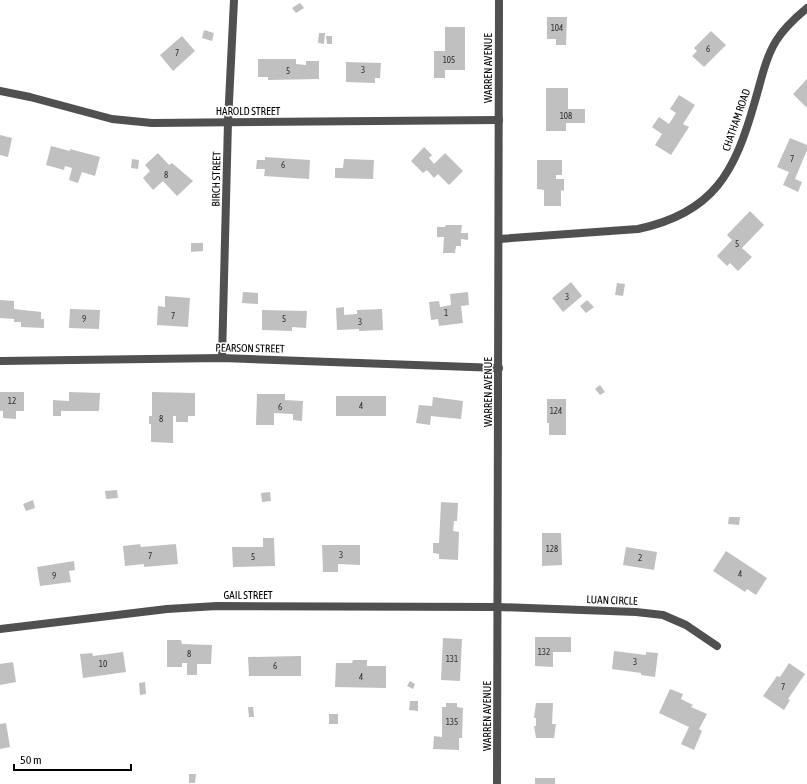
<svg xmlns="http://www.w3.org/2000/svg" width="807" height="784" font-family="'Asap Condensed',sans-serif">
	<rect width="100%" height="100%" fill="#fff"/>
	<!-- building -->
	<g fill="#c0c0c0">
		<polygon points="300,3 304,8 296,13 292,8"/>
		<polygon points="547,17 567,17 566,45 556,45 556,39 547,39"/>
		<polygon points="445,27 465,27 465,70 445,70 445,78 434,78 434,51 445,51"/>
		<polygon points="204,30 214,33 212,41 202,38"/>
		<polygon points="711,31 726,45 704,67 692,56 697,51 694,48"/>
		<polygon points="319,33 325,33 324,44 318,43"/>
		<polygon points="182,36 195,51 173,71 160,55"/>
		<polygon points="326,36 332,36 332,44 327,44"/>
		<polygon points="258,59 296,59 296,64 306,65 306,61 319,61 319,79 268,80 268,77 258,77"/>
		<polygon points="346,62 381,63 380,78 375,78 375,83 346,82"/>
		<polygon points="807,79 807,108 793,94"/>
		<polygon points="546,88 568,88 568,109 585,109 585,123 566,123 566,131 546,131"/>
		<polygon points="679,95 695,105 683,124 689,127 671,155 655,145 662,134 652,127 659,117 669,124 676,113 670,109"/>
		<polygon points="0,135 12,138 8,157 0,155"/>
		<polygon points="790,138 807,145 807,150 795,179 802,182 798,192 783,185 789,172 777,167"/>
		<polygon points="51,146 70,151 70,149 100,157 95,176 82,172 78,183 69,180 72,168 65,166 64,170 46,165"/>
		<polygon points="424,147 432,155 429,158 434,164 445,153 463,171 449,185 438,174 434,178 427,170 423,173 411,161"/>
		<polygon points="158,153 169,165 172,163 193,181 177,196 163,181 153,190 143,178 150,171 145,165"/>
		<polygon points="265,157 310,160 309,179 264,176 265,169 256,169 257,160 265,160"/>
		<polygon points="132,159 139,160 138,169 131,168"/>
		<polygon points="344,159 374,160 373,179 335,178 335,168 343,168"/>
		<polygon points="537,160 562,160 562,175 556,175 556,179 564,179 564,191 561,190 561,206 544,206 544,190 537,189"/>
		<polygon points="750,211 764,225 742,248 752,257 738,271 730,263 727,266 717,256 732,240 727,235"/>
		<polygon points="446,225 462,225 461,233 468,233 468,240 461,239 461,246 456,246 455,253 443,253 444,237 437,237 437,227 445,227"/>
		<polygon points="191,243 203,243 203,251 191,252"/>
		<polygon points="571,282 582,296 563,312 552,298"/>
		<polygon points="617,283 625,284 623,296 615,295"/>
		<polygon points="243,292 258,293 258,304 242,303"/>
		<polygon points="468,292 469,305 461,306 463,323 439,326 438,319 431,320 429,302 439,301 440,307 451,305 450,294"/>
		<polygon points="165,296 190,298 188,327 157,325 158,306 165,307"/>
		<polygon points="0,300 14,301 14,309 41,312 41,319 44,319 44,328 21,327 21,322 14,322 14,319 0,318"/>
		<polygon points="587,300 594,307 586,313 580,306"/>
		<polygon points="344,307 344,315 357,314 357,310 382,309 383,330 359,331 359,329 337,330 336,308"/>
		<polygon points="70,309 100,310 99,329 69,328"/>
		<polygon points="262,310 307,311 306,328 292,327 292,331 262,330"/>
		<polygon points="600,385 605,392 600,395 595,389"/>
		<polygon points="0,392 24,392 24,411 16,411 16,419 3,418 3,411 0,411"/>
		<polygon points="69,392 100,393 99,411 61,411 61,416 53,416 53,400 69,401"/>
		<polygon points="152,392 195,393 195,416 188,416 188,422 176,422 176,416 173,416 173,443 151,442 151,424 149,424 149,416 152,416"/>
		<polygon points="257,394 285,394 285,400 303,401 302,421 293,420 293,414 274,413 274,425 256,425"/>
		<rect x="336" y="396" width="50" height="20"/>
		<polygon points="433,397 463,401 461,419 431,416 430,425 416,423 419,405 432,406"/>
		<polygon points="547,399 566,399 566,435 549,435 549,423 547,423"/>
		<polygon points="117,490 118,498 106,499 105,491"/>
		<polygon points="270,492 271,501 262,502 261,493"/>
		<polygon points="33,500 35,508 26,511 23,504"/>
		<polygon points="441,502 458,503 457,521 454,521 453,531 459,532 458,560 439,559 439,554 433,553 433,543 439,543"/>
		<polygon points="729,517 740,517 739,525 728,524"/>
		<polygon points="542,533 561,533 562,565 542,566"/>
		<polygon points="263,538 274,538 275,566 233,567 232,547 263,547"/>
		<polygon points="140,544 141,547 176,544 178,564 144,567 144,564 125,566 123,546"/>
		<polygon points="322,545 360,545 360,565 338,564 338,572 323,572"/>
		<polygon points="626,547 657,552 654,570 623,565"/>
		<polygon points="726,551 767,578 756,595 747,589 745,592 713,571"/>
		<polygon points="74,561 75,570 69,571 71,582 40,586 37,567"/>
		<polygon points="535,637 571,637 571,652 553,652 553,667 535,666"/>
		<polygon points="443,638 462,639 460,681 441,680"/>
		<polygon points="167,640 181,640 182,644 212,645 211,664 197,664 197,675 187,675 187,663 182,663 182,667 167,667"/>
		<polygon points="614,651 646,655 646,652 658,653 655,677 641,675 641,673 612,669"/>
		<polygon points="123,652 126,672 83,678 80,654 92,653 93,656"/>
		<polygon points="301,656 301,676 249,676 248,657"/>
		<polygon points="353,660 367,660 367,666 386,666 386,688 335,687 336,663 352,663"/>
		<polygon points="13,662 16,682 0,685 0,664"/>
		<polygon points="789,663 805,674 788,699 790,700 784,710 763,696 777,676 780,677"/>
		<polygon points="410,681 415,684 413,689 407,686"/>
		<polygon points="145,682 146,694 140,695 139,683"/>
		<polygon points="670,689 683,694 681,699 693,705 691,707 707,714 699,729 702,731 694,750 681,744 689,727 659,713"/>
		<polygon points="410,701 418,701 418,711 409,710"/>
		<polygon points="446,703 457,703 457,707 463,708 462,738 459,738 459,750 433,749 434,736 442,737 442,707 446,707"/>
		<polygon points="536,703 553,703 552,724 556,724 554,738 536,738 534,726 536,726 536,718 534,718"/>
		<polygon points="248,707 253,707 254,717 249,717"/>
		<rect x="329" y="714" width="9" height="10"/>
		<polygon points="6,723 10,747 0,749 0,724"/>
		<polygon points="189,774 196,774 195,783 189,783"/>
		<rect x="535" y="778" width="20" height="6"/>
	</g>
	<g fill="none" stroke-linecap="round" stroke-linejoin="round">
		<!-- minor -->
		<g stroke="#505050" stroke-width="8">
			<polyline points="0,91 30,97 112,119 152,123 499,120"/>
			<path d="M499,239L638,229C714,213 735,172 755,101C761,81 765,59 776,41C784,28 796,17 807,8"/>
			<polyline points="222,358 228,122 234,0"/>
			<polyline points="0,361 222,358 499,368"/>
			<polyline points="0,629 167,609 217,606 498,607 636,612 663,615 686,625 717,646"/>
			<polyline points="497,784 499,0"/>
		</g>
	</g>
	<g text-anchor="middle" dominant-baseline="central" stroke-width="3" stroke-linejoin="round" paint-order="stroke">
		<!-- number labels -->
		<g font-size="9" fill="#303030">
			<text x="557" y="28">104</text>
			<text x="708" y="49">6</text>
			<text x="177" y="53">7</text>
			<text x="449" y="60">105</text>
			<text x="363" y="70">3</text>
			<text x="288" y="71">5</text>
			<text x="566" y="116">108</text>
			<text x="792" y="159">7</text>
			<text x="283" y="165">6</text>
			<text x="166" y="175">8</text>
			<text x="737" y="244">5</text>
			<text x="567" y="297">3</text>
			<text x="446" y="313">1</text>
			<text x="173" y="316">7</text>
			<text x="84" y="319">9</text>
			<text x="284" y="319">5</text>
			<text x="360" y="322">3</text>
			<text x="12" y="401">12</text>
			<text x="361" y="406">4</text>
			<text x="280" y="407">6</text>
			<text x="556" y="411">124</text>
			<text x="161" y="419">8</text>
			<text x="552" y="549">128</text>
			<text x="341" y="555">3</text>
			<text x="150" y="556">7</text>
			<text x="253" y="557">5</text>
			<text x="640" y="558">2</text>
			<text x="740" y="574">4</text>
			<text x="54" y="576">9</text>
			<text x="544" y="652">132</text>
			<text x="189" y="654">8</text>
			<text x="452" y="659">131</text>
			<text x="635" y="662">3</text>
			<text x="103" y="664">10</text>
			<text x="275" y="666">6</text>
			<text x="361" y="677">4</text>
			<text x="783" y="687">7</text>
			<text x="452" y="722">135</text>
		</g>
		<!-- street labels -->
		<g font-size="11" fill="#000" stroke="#fff">
			<text transform="translate(488 68) rotate(-90)">WARREN AVENUE</text>
			<text x="248" y="111">HAROLD STREET</text>
			<text transform="translate(736 120) rotate(-71)">CHATHAM ROAD</text>
			<text transform="translate(216 179) rotate(-89)">BIRCH STREET</text>
			<text transform="translate(250 348) rotate(1)">PEARSON STREET</text>
			<text transform="translate(488 392) rotate(-90)">WARREN AVENUE</text>
			<text x="248" y="595">GAIL STREET</text>
			<text transform="translate(612 600) rotate(2)">LUAN CIRCLE</text>
			<text transform="translate(487 716) rotate(-90)">WARREN AVENUE</text>
		</g>
	</g>
	<!-- scale -->
	<path d="M14 764v6h117v-6" fill="none" stroke="#000000" stroke-width="2"/>
	<text x="20" y="764" font-size="12" fill="#000000" stroke="#ffffff" stroke-width="3" paint-order="stroke">50 m</text>
</svg>
